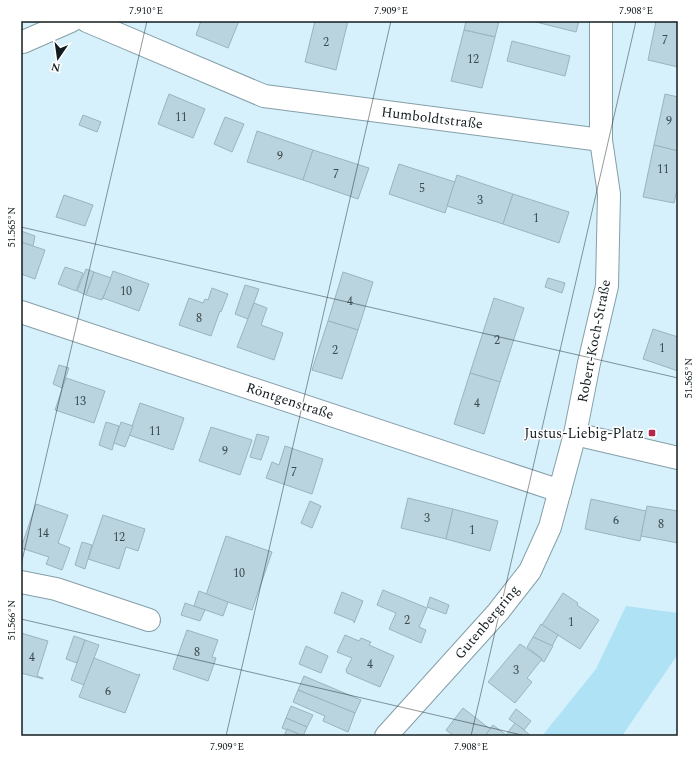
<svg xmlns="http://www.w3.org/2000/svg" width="699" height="757" font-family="Spectral,serif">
	<rect width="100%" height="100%" fill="#d6f1fc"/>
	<!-- green -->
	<polygon fill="#aee2f4" points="626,606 678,613 678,654 622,736 542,736 596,669"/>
	<!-- building -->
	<g fill="#b9d4de" stroke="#9ab4be">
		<polygon points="201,21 239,21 228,48 196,35"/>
		<polygon points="315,21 348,21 336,70 305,62"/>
		<polygon points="466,21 499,21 495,37 464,30"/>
		<polygon points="532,21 579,21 576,32"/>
		<polygon points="656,21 678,21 678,67 648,60"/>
		<polygon points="464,30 495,37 482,88 451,81"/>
		<polygon points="512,41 570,56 565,76 507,61"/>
		<polygon points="169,94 205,109 193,138 158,124"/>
		<polygon points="665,94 678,97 678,151 654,145"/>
		<polygon points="83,115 101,122 97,132 79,125"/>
		<polygon points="225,117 244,124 232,152 214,144"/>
		<polygon points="257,131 313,150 303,180 247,162"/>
		<polygon points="654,145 678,151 678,186 674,203 643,197"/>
		<polygon points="313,150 369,168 358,199 303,180"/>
		<polygon points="399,164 455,182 445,213 389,194"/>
		<polygon points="457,175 513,194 503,224 447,206"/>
		<polygon points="513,194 569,212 559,243 503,224"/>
		<polygon points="64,195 93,205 85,226 56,217"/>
		<polygon points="21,231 35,236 33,246 21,242"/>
		<polygon points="21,242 45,250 35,279 21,274"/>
		<polygon points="65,267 83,273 76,291 58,284"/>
		<polygon points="86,269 94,272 86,295 77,291"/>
		<polygon points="113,271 149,284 139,311 103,298"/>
		<polygon points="94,272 111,278 102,300 86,295"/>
		<polygon points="343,272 373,282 358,330 328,321"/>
		<polygon points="548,278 565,283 562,293 545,287"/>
		<polygon points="245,285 259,289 248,319 235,314"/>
		<polygon points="212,288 228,294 221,312 220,311 211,336 179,325 189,298 203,303 205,299 208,300"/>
		<polygon points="494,298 524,308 500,382 470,373"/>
		<polygon points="254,303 267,308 261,325 283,333 274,360 237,347"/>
		<polygon points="328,321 358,330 342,379 312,370"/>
		<polygon points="653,329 678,337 678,371 643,359"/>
		<polygon points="59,365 69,368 62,388 53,384"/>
		<polygon points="470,373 500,382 484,434 454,424"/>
		<polygon points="66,378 105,391 94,423 55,410"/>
		<polygon points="140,403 184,418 173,450 129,435"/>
		<polygon points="106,422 119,426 112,450 99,445"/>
		<polygon points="121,422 133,426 125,447 114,443"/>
		<polygon points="211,427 252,440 240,475 199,461"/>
		<polygon points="257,434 269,437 261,460 250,457"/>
		<polygon points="285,446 323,459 312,494 266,478 272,462 279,465"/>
		<polygon points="408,498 453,509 446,539 401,528"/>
		<polygon points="591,499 646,511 640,541 585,529"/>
		<polygon points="310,501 321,506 312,528 301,523"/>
		<polygon points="36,504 68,515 58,543 70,548 62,570 46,564 49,557 21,548"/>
		<polygon points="647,506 678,511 678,543 641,536"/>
		<polygon points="453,509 498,521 490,551 446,539"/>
		<polygon points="103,515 145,529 138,551 126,547 119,569 88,559"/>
		<polygon points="226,536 272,552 252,610 206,595"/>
		<polygon points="82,542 92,545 85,569 75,565"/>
		<polygon points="383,590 427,608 419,627 426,630 421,643 389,629 396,613 377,605"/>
		<polygon points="199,591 228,602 223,616 194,606"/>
		<polygon points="342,592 363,601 354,623 354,621 334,613"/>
		<polygon points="563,593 578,603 577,605 599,620 580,649 542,625"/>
		<polygon points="430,597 449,605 446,614 427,607"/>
		<polygon points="185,603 205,610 200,621 181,615"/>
		<polygon points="541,624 558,635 552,646 533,637"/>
		<polygon points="187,630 218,640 212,657 216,658 208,681 173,669"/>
		<polygon points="21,633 48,641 37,676 43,678 43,679 21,673"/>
		<polygon points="345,635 359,641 361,638 371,642 369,645 394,656 380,687 347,673 346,670 352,658 337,652"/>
		<polygon points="74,636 85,640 77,663 66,659"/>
		<polygon points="533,637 553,646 544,662 541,660 542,659 527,647"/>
		<polygon points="85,640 99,645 84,685 71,680"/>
		<polygon points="520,644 542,659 527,678 532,682 515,703 488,682"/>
		<polygon points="306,646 328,656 321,673 299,664"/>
		<polygon points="94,658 138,675 140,674 125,713 79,697"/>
		<polygon points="304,676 361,700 355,713 298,690"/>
		<polygon points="298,690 355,713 348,732 323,721 325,716 293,702"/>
		<polygon points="291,706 313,715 307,727 286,718"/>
		<polygon points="463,708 490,729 485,736 454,736 446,730"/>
		<polygon points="516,709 531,721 524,730 509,719"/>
		<polygon points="286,718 307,727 303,736 287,729 287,730 282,728"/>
		<polygon points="515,723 524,730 531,736 507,736 506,735"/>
		<polygon points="493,725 506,735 507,736 485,736"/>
		<polygon points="287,729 303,736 284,736"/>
	</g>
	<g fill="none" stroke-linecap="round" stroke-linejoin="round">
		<defs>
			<g id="minor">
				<polyline points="87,21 264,96 601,140"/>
				<polyline points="21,41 23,42 71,21"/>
				<polyline points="21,312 560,491"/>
				<polyline points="575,434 678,458"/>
				<polyline points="21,582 56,589 149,620"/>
				<polyline points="386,736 498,612 530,571 550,527 575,434 589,363 607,286 609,194 601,140 601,21"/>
			</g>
		</defs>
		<!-- minor casing -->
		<use href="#minor" stroke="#859fa8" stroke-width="24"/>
		<!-- minor -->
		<use href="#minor" stroke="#fff" stroke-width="22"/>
	</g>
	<!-- ticks -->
	<path fill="none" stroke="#121c1f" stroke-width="1" stroke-opacity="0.45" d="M21,227L678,378M21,565L147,21M21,619L526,736M226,736L391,21M471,736L636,21"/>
	<!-- markers -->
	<rect fill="#b7264b" stroke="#fff" stroke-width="1.5" x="648" y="429" width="8" height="8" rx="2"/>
	<g text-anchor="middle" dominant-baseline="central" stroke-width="3" stroke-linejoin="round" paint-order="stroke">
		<!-- number labels -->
		<g font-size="12" fill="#3c4a4f">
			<text x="665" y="40">7</text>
			<text x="326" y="42">2</text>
			<text x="473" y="59">12</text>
			<text x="181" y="117">11</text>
			<text x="669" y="121">9</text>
			<text x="280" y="156">9</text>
			<text x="663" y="169">11</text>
			<text x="336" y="174">7</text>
			<text x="422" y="188">5</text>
			<text x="480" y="200">3</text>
			<text x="536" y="218">1</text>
			<text x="126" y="291">10</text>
			<text x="350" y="301">4</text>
			<text x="199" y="318">8</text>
			<text x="497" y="340">2</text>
			<text x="662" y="348">1</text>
			<text x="335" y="350">2</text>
			<text x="80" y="401">13</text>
			<text x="477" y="403">4</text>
			<text x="155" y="431">11</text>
			<text x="225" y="451">9</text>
			<text x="294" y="472">7</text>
			<text x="427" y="518">3</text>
			<text x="616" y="520">6</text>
			<text x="661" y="524">8</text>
			<text x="472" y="530">1</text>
			<text x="43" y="533">14</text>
			<text x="119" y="537">12</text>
			<text x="239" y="573">10</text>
			<text x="407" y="620">2</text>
			<text x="571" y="622">1</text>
			<text x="197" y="652">8</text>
			<text x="32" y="657">4</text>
			<text x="370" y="664">4</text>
			<text x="516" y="670">3</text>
			<text x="108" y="691">6</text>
		</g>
		<!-- street labels -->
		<g font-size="14" fill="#121c1f" stroke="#fff">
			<text transform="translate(432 118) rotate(7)">Humboldtstraße</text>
			<text transform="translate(594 341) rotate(-79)">Robert-Koch-Straße</text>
			<text transform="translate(290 401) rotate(18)">Röntgenstraße</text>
			<text transform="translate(487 622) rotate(-50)">Gutenbergring</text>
		</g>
		<!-- poi labels -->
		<g font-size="14" fill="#121c1f" stroke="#fff" text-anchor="end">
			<text x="644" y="433">Justus-Liebig-Platz</text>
		</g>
	</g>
	<!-- border -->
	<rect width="699" height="757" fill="none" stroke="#ffffff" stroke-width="44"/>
	<!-- north arrow -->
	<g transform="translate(58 58) rotate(193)" stroke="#ffffff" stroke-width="3" paint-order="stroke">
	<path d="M0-3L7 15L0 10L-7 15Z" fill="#121c1f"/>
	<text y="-6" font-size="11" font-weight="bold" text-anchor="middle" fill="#121c1f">N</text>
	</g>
	<rect x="22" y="22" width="655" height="713" fill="none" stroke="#121c1f" stroke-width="1.5"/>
	<g font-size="10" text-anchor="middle" fill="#121c1f">
		<text x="146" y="14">7.910°E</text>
		<text x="391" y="14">7.909°E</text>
		<text x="636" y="14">7.908°E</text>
		<text transform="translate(11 227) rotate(-90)" y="4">51.565°N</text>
		<text transform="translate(688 378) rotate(-90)" y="4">51.565°N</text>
		<text transform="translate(11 620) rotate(-90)" y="4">51.566°N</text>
		<text x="227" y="750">7.909°E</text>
		<text x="471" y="750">7.908°E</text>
	</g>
</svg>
